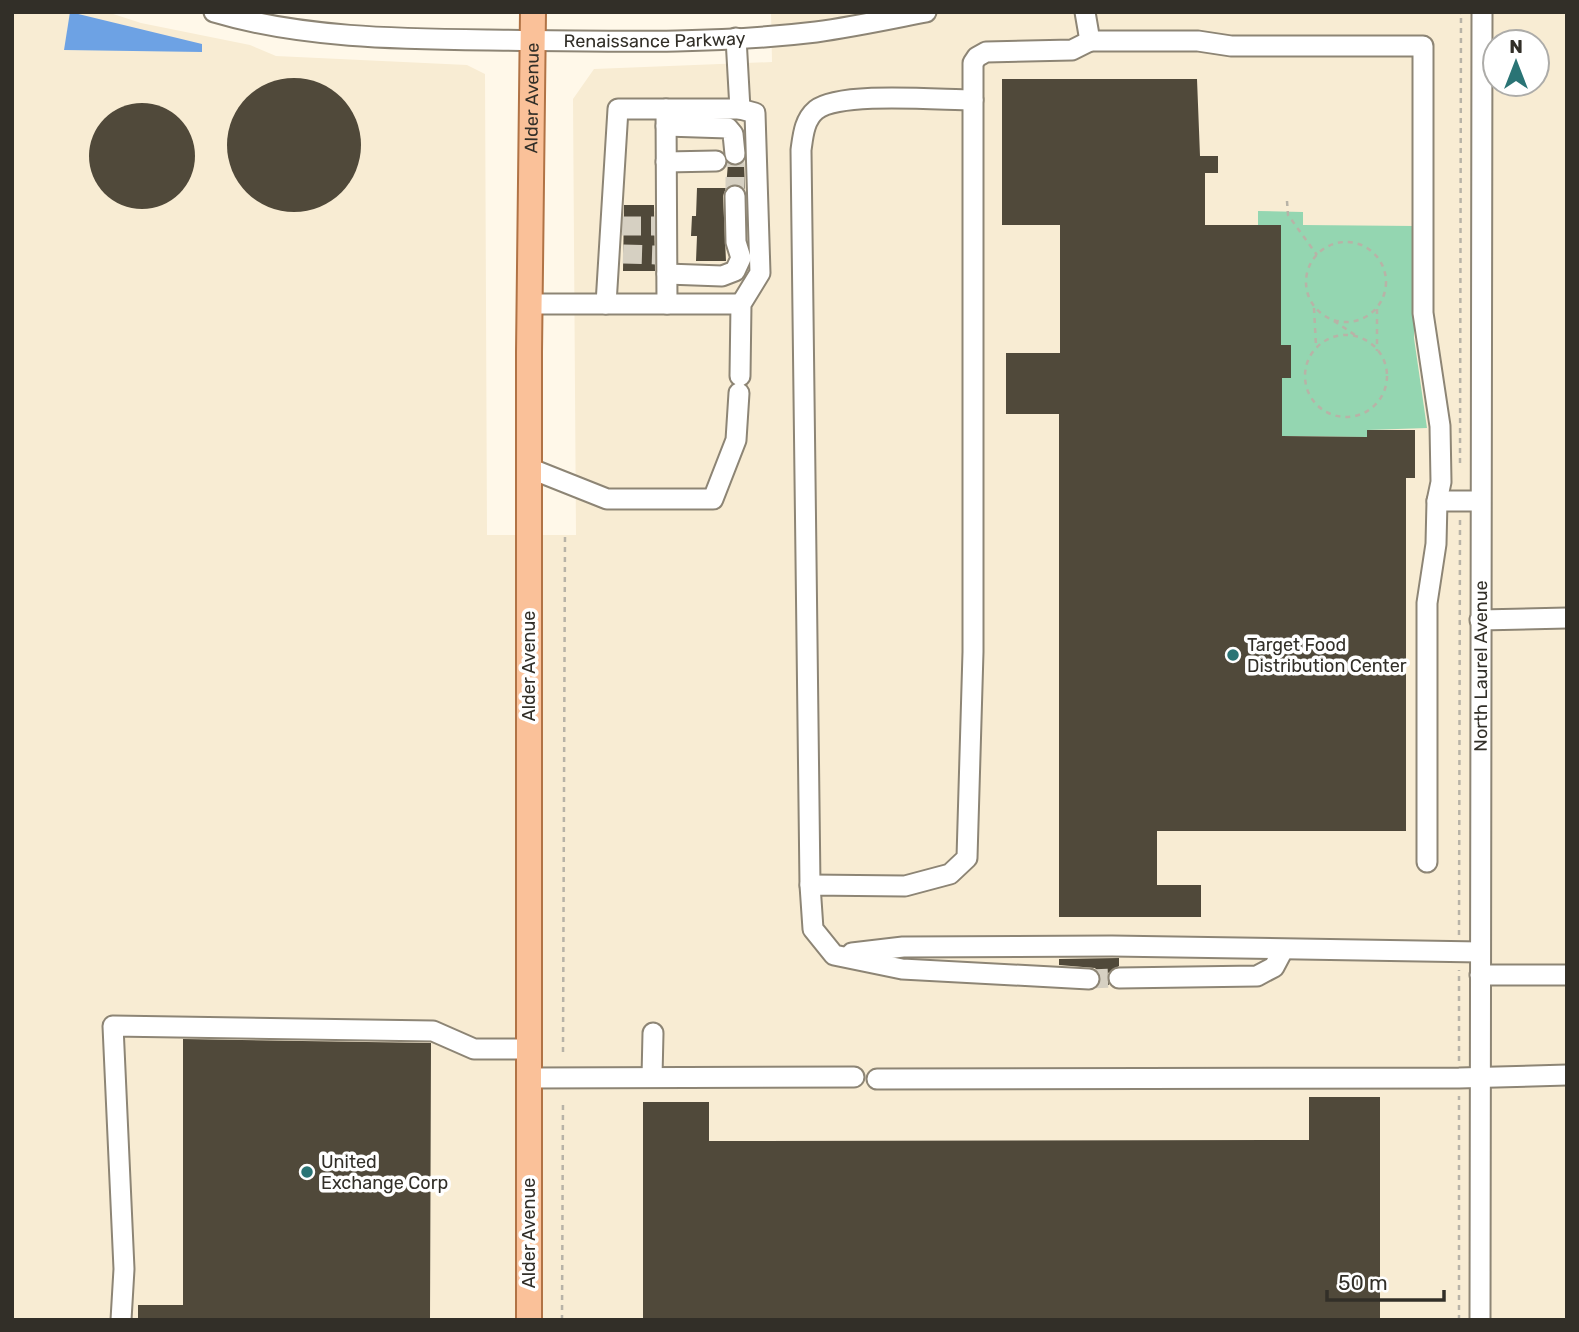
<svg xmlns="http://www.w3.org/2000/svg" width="1579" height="1332" font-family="Rubik,sans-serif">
	<rect width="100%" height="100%" fill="#fff8e9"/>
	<!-- built -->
	<path fill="#f8ecd3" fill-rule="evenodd" d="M12,12H107L141,23L250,45L276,56L467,65L485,74L487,535H576L573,99L594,69L772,62L771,12H1567V1320H12ZM1495,42H1537V84H1495Z"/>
	<!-- green -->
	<polygon fill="#94d6b1" points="1258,211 1303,212 1303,225 1414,226 1414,338 1427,428 1367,430 1367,437 1282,436 1282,378 1291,377 1291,346 1281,345 1281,226 1258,225"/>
	<!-- water -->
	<polygon fill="#6da2e4" points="70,12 202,44 202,52 64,50"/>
	<!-- building -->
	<g fill="#50493a">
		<circle cx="294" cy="145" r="67"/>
		<polygon points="1002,79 1197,79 1200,156 1218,156 1218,173 1205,173 1205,225 1281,225 1281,345 1291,345 1291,378 1282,378 1282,436 1367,437 1367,430 1415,430 1415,478 1406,478 1406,831 1157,831 1157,885 1201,885 1201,917 1059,917 1059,414 1006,414 1006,353 1060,353 1060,225 1002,225"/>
		<circle cx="142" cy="156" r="53"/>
		<polygon points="744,162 745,189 735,184 726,188 728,163 737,166"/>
		<polygon points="697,188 726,188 723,196 726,261 696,261 697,236 691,236 692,216 696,216"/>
		<polygon points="624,205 654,205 655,271 623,271"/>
		<polygon points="1119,958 1119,966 1108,973 1109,985 1100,985 1100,974 1095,968 1059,965 1059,959"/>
		<polygon points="183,1039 431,1043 430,1320 138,1320 138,1305 183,1305"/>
		<polygon points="1309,1097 1380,1097 1380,1320 643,1320 643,1102 709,1102 709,1141 1309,1140"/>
	</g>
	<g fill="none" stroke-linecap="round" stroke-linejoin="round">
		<!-- minor-tunnel -->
		<g stroke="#d6d0c2" stroke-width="19" stroke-dasharray="19 10" stroke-linecap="butt">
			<polyline points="735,196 735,154"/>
			<polyline points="622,226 656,226"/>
			<polyline points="623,254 656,255"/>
			<polyline points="1089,979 1119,978"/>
		</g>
		<defs>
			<g id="minor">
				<path id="s1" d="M214,12C301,38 398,39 488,40C597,41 708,45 816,32C853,27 890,19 926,12"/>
				<polyline points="1085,12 1090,41 1198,41 1231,46 1423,46 1423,313 1440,426 1441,482 1437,501 1436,544 1427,603 1427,862"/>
				<polyline points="666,109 667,304"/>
				<polyline points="666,126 728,128 733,134 735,154"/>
				<polyline points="666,162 716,161"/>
				<polyline points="667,274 722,276 735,271 741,258 736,242 735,196"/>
				<polyline points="530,304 741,304"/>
				<polyline points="606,304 618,109 740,109 736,38"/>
				<polyline points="740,376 741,304 760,273 755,113 740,109"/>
				<polyline points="529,468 607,499 713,499 736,440 739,393"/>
				<polyline points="1437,501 1480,501"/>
				<polyline points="1480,620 1567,618"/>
				<path d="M810,885L801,150C803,136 804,120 816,110C840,91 940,100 973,100"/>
				<polyline points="852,953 903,947 1112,946 1480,952"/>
				<polyline points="1480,975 1567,975"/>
				<polyline points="1119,978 1257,976 1274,967 1283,950"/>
				<polyline points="1089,979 902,969 834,955 813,929 810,885 905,886 950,874 967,858 973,652 973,63 977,57 986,52 1072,50 1090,41"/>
				<polyline points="652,1077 653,1033"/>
				<polyline points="530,1078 854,1077"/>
				<polyline points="877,1079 1459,1078 1567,1075"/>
				<polyline points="121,1320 124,1269 113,1026 433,1031 474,1049 530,1049"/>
				<path id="s2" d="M1480,1320L1482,12"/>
			</g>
			<g id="major">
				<path id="s3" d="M529,1320V352L533,12"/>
			</g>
		</defs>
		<!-- minor casing -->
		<use href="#minor" stroke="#8d8575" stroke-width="23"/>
		<!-- major casing -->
		<use href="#major" stroke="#b17345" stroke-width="28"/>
		<!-- path -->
		<g stroke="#b8b3a7" stroke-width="2.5" stroke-dasharray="5 5" stroke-linecap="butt">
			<polyline points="1456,12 1461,13 1460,463"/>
			<polyline points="1287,201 1288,215 1317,255"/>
			<circle cx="1346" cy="282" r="40"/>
			<polyline points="1314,308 1316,346"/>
			<polyline points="1377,309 1377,351"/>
			<polyline points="1334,321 1358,337"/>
			<circle cx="1346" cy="376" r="41"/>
			<polyline points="1459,935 1460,518"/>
			<polyline points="563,1052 565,534"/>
			<polyline points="1459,1061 1459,970"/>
			<polyline points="562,1320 563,1100"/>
			<polyline points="1459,1320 1459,1096"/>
		</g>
		<!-- minor -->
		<use href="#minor" stroke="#fff" stroke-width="19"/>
		<!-- major -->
		<use href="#major" stroke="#fac199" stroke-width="24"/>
	</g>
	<!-- markers -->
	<g fill="#2a7475" stroke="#fff" stroke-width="2.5">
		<circle cx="1233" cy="655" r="7"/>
		<circle cx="307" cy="1172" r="7"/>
	</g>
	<g text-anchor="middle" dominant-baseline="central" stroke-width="7" stroke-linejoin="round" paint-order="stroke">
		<!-- street labels -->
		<g font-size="18" fill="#322f28" stroke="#fff">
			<text stroke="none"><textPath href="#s1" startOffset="443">Renaissance Parkway</textPath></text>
			<text stroke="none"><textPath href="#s3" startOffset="1222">Alder Avenue</textPath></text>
			<text transform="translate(529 666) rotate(-90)">Alder Avenue</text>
			<text stroke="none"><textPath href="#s2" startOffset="654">North Laurel Avenue</textPath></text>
			<text transform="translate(529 1233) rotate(-90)">Alder Avenue</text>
		</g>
		<!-- poi labels -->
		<g font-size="18" fill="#322f28" stroke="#fff" text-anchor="start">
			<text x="1247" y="645">Target Food<tspan x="1247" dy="21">Distribution Center</tspan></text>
			<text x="321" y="1162">United<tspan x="321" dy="21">Exchange Corp</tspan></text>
		</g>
	</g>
	<!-- border -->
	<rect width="1579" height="1332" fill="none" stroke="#322f28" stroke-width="28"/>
	<!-- north arrow -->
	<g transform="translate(1516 63)"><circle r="33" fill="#ffffff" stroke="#adaca9" stroke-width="2"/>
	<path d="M0-5L12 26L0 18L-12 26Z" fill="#2a7475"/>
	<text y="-10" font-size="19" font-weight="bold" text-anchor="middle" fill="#322f28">N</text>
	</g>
	<!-- scale -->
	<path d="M1327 1290v10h117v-10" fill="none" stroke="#322f28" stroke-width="3.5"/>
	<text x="1338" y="1290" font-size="21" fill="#322f28" stroke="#ffffff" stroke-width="5" paint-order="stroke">50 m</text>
</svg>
